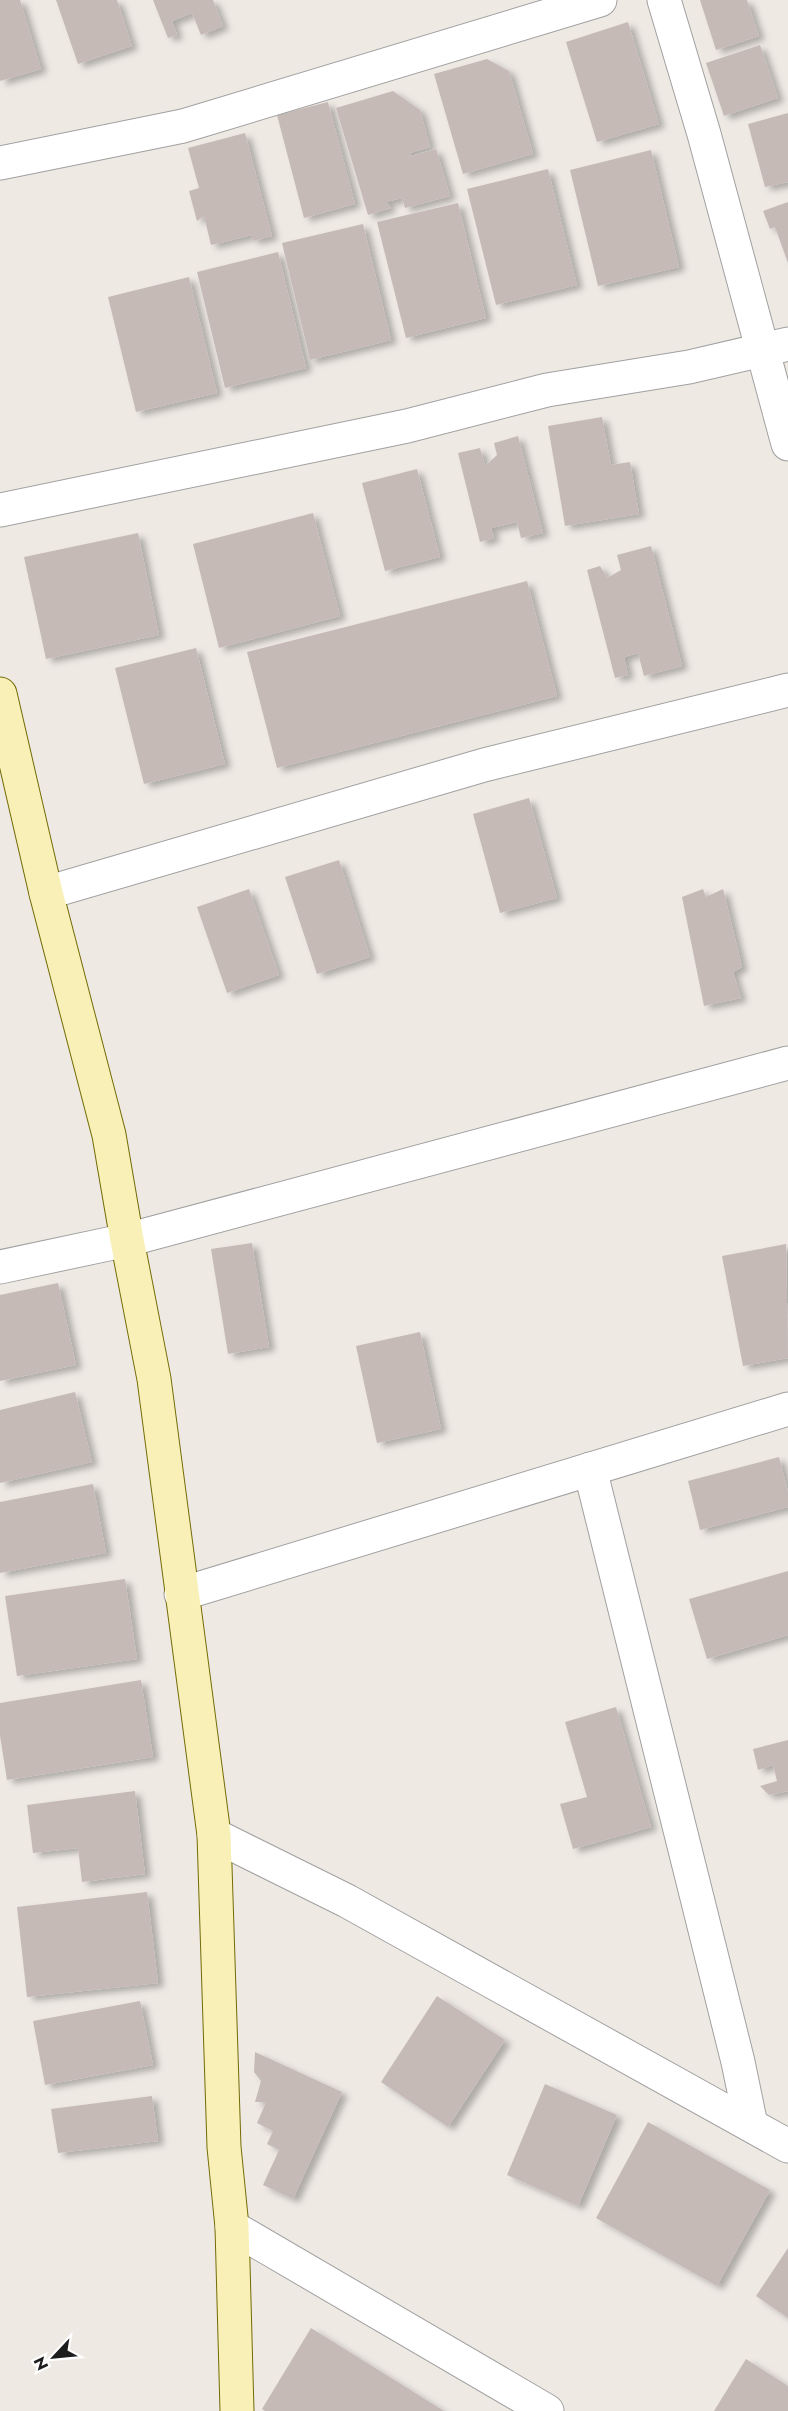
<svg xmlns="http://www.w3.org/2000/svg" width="788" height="2411" font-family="Jost,sans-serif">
	<defs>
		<filter id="shadow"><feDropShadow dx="6" dy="4" stdDeviation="3" flood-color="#0004"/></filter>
	</defs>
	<rect width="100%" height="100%" fill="#eee9e3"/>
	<!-- building -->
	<g fill="#c6bab7" filter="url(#shadow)">
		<polygon points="0,0 20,0 41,69 0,81"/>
		<polygon points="56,0 117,0 132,46 78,64"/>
		<polygon points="153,0 213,0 223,26 201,35 192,13 172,21 177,35 168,38"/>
		<polygon points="700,0 747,0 759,36 716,50"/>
		<polygon points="628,22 659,124 597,142 566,42"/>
		<polygon points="760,45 778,98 724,116 706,63"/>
		<polygon points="487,59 509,71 533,154 463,174 434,74"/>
		<polygon points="393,91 420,110 430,147 410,153 411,156 436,149 450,196 405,208 402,198 386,202 391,208 368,215 336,108"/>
		<polygon points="328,102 355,204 304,218 277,115"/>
		<polygon points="788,113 788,182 765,187 748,124"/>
		<polygon points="245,133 272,236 253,241 252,235 211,245 204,216 197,221 189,191 199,188 188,148"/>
		<polygon points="651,150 679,267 598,286 570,170"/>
		<polygon points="548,169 577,285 496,305 467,189"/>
		<polygon points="788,202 788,263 775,227 770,229 763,211"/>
		<polygon points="458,203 486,318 406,338 377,222"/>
		<polygon points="363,224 391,340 310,360 282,243"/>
		<polygon points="278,252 306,368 225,388 197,272"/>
		<polygon points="189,277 217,393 136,412 108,297"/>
		<polygon points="602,417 611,465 630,462 639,514 565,526 548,426"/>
		<polygon points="518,436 543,533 521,538 517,522 491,528 494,538 480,542 458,453 480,448 485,466 497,455 494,443"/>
		<polygon points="417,469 440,557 385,571 362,483"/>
		<polygon points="313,513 340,616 219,648 193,544"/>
		<polygon points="138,533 159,635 46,659 24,557"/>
		<polygon points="651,546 682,666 644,676 638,653 624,657 628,675 615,678 587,570 600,566 607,578 621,570 617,555"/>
		<polygon points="527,581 557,696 277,768 247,652"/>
		<polygon points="196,648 225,764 144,784 115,668"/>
		<polygon points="529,798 557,898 500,913 473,814"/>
		<polygon points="339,860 370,957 317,974 285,877"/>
		<polygon points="249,889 279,975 227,993 197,907"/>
		<polygon points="703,889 706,897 723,889 742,967 733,972 741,998 704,1006 682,897"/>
		<polygon points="252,1243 269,1347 228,1354 211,1249"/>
		<polygon points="786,1244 788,1358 743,1366 722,1256"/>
		<polygon points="58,1283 76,1365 0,1381 0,1295"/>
		<polygon points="420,1332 441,1429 377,1443 356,1346"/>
		<polygon points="75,1392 92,1462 0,1483 0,1410"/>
		<polygon points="779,1457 788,1492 788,1507 700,1530 688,1481"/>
		<polygon points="93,1484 106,1553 0,1573 0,1502"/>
		<polygon points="788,1571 788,1635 707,1659 689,1599"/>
		<polygon points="125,1579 137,1659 17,1676 5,1596"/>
		<polygon points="141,1680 153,1757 7,1780 0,1736 0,1703"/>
		<polygon points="616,1707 651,1827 573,1849 560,1804 587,1797 565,1722"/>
		<polygon points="788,1740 788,1791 769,1795 760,1786 777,1781 773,1765 758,1770 753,1749"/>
		<polygon points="135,1791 145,1874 82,1882 78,1848 33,1853 27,1805"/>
		<polygon points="147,1892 158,1983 27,1997 17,1907"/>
		<polygon points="437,1996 505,2040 448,2127 381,2082"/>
		<polygon points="140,2001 153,2065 45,2085 33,2021"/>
		<polygon points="255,2052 342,2092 293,2199 263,2185 279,2150 267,2144 273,2131 257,2123 266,2102 255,2102 261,2081 254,2072"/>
		<polygon points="545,2084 617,2115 578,2206 507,2175"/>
		<polygon points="152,2096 158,2141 58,2153 51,2109"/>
		<polygon points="648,2122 770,2190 717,2286 596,2218"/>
		<polygon points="788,2248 788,2318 756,2296"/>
		<polygon points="311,2328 444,2411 265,2411 262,2409"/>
		<polygon points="746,2359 788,2386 788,2411 714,2411"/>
	</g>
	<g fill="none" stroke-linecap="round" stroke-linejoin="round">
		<defs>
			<g id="street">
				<polyline points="664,0 704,134 788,444"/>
				<polyline points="0,163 183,126 600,0"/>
				<polyline points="0,510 407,426 547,390 689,367 788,344"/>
				<polyline points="46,893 484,765 788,690"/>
				<polyline points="0,1267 127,1240 788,1063"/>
				<polyline points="590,1469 738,2062 751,2125"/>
				<polyline points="181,1594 788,1409"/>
				<polyline points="214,1835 347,1901 788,2146"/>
				<polyline points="232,2227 547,2411"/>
			</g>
			<polyline id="secondary" points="0,694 46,893 109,1135 127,1240 154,1379 214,1835 224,2147 232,2227 237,2411"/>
		</defs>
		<!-- street casing -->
		<use href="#street" stroke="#a1a1a1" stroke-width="35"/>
		<!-- secondary casing -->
		<use href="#secondary" stroke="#736b06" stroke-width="35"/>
		<!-- street -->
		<use href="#street" stroke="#fff" stroke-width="33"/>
		<!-- secondary -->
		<use href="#secondary" stroke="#f8f0b7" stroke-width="33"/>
	</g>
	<!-- north arrow -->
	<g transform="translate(54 2357) rotate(244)" stroke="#ffffff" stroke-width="4.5" paint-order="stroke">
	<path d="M0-4.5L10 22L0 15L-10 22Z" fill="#1d1d1d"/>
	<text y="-9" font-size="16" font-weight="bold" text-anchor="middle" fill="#1d1d1d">N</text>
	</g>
</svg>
